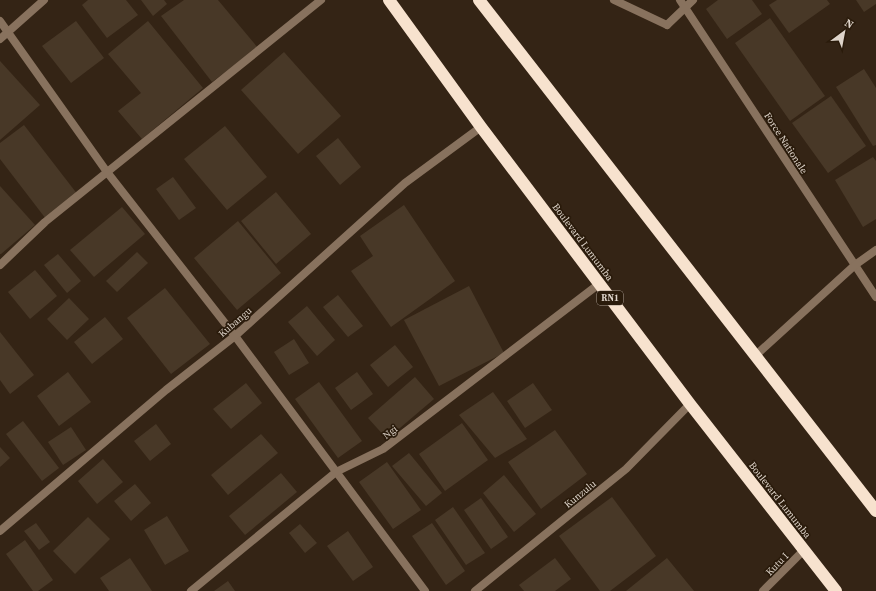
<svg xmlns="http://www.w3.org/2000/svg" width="876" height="591" font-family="'Source Serif 4',serif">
	<rect width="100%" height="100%" fill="#342415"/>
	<!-- building -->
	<g fill="#483827">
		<polygon points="88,0 126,0 138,15 107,38 82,5"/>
		<polygon points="141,0 164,0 167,4 153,16"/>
		<polygon points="184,0 218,0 258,48 212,82 161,16"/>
		<polygon points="718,0 752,0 762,14 727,39 706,9"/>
		<polygon points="777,0 827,0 830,4 789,33 769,5"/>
		<polygon points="856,0 876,0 876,4 864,12"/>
		<polygon points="770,18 825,96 790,121 735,43"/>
		<polygon points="76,21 104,58 71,83 42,46"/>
		<polygon points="148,21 203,88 142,139 118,111 141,93 108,54"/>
		<polygon points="284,52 341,116 298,154 241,90"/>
		<polygon points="0,61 40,105 0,140"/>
		<polygon points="864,69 876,88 876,145 873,146 836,87"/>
		<polygon points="831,96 866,146 828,173 792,123"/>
		<polygon points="24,125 78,195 46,219 0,159 0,143"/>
		<polygon points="225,126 267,177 227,210 184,159"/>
		<polygon points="338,138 361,167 340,185 316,156"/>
		<polygon points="873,157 876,161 876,219 863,227 835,180"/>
		<polygon points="173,177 196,208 179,220 156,189"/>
		<polygon points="0,186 35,225 1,254 0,254"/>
		<polygon points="276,192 311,234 276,264 241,221"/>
		<polygon points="404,205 455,281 391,327 351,271 373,256 360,236"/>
		<polygon points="122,207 145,234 94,277 70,250"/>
		<polygon points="238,221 281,273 237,310 194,258"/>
		<polygon points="137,252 148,263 117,292 106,281"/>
		<polygon points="58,254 81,281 67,293 44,265"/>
		<polygon points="35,270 57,296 30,319 8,292"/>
		<polygon points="469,286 504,353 439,386 404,320"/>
		<polygon points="165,288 210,344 171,374 127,318"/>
		<polygon points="338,295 363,326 348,337 323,307"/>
		<polygon points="69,298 89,319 67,340 47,319"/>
		<polygon points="307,306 335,340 317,356 288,322"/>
		<polygon points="105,317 123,339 92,364 74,342"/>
		<polygon points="0,332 34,375 10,394 0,380"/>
		<polygon points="294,339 309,363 289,375 274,352"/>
		<polygon points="395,345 413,367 388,387 370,365"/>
		<polygon points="68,372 91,402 59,426 37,396"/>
		<polygon points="357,372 373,394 351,410 335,388"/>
		<polygon points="415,377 434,399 387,439 368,418"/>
		<polygon points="319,382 362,441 338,458 295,399"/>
		<polygon points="246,383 262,403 231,429 213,409"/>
		<polygon points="533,383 552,410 525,428 507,401"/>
		<polygon points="493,392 527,439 495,458 459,415"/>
		<polygon points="23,421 59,468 42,481 6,434"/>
		<polygon points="462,423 488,460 445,491 419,454"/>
		<polygon points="156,424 171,444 150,461 134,441"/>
		<polygon points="71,427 86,450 63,465 48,442"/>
		<polygon points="555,430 587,474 541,509 508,462"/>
		<polygon points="261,434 278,453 228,495 211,475"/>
		<polygon points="0,447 10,458 0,467"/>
		<polygon points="409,453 442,493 426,506 392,466"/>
		<polygon points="103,459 123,482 97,504 78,481"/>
		<polygon points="387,462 421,510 393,529 359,482"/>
		<polygon points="281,473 297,492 245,535 229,516"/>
		<polygon points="504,475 536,514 514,532 483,493"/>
		<polygon points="135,484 151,503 131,521 114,501"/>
		<polygon points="612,497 656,556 610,591 600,591 559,536"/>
		<polygon points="481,498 508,537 491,549 464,510"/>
		<polygon points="453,507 485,553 466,565 435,520"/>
		<polygon points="167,516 189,551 165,565 144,530"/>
		<polygon points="88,517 110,539 75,574 53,551"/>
		<polygon points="36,523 50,542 39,550 24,531"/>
		<polygon points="432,523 465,571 446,585 412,536"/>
		<polygon points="300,524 317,543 305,553 289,533"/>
		<polygon points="348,531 373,567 353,581 327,546"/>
		<polygon points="25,540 53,580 38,591 33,591 6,554"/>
		<polygon points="130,558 152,591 109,591 100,578"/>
		<polygon points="555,558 571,579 555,591 524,591 519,585"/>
		<polygon points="667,558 694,591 626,591"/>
		<polygon points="228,581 235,591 214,591"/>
	</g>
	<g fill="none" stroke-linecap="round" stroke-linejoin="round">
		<!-- lane -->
		<polyline stroke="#88725e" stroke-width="8" points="614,0 667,25"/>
		<!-- street -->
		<g stroke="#88725e" stroke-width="8">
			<polyline points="680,0 876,297"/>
			<polyline points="0,21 107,172 235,336 425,591"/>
			<polyline points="667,25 693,0"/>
			<polyline points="0,39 44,0"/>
			<polyline points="0,265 45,222 321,0"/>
			<polyline points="756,355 855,265 876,250"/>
			<polyline points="0,531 166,390 235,336 405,183 481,127"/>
			<polyline points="191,591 336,472 383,449 599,284"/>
			<polyline points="475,591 626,469 690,404"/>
			<polyline points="763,591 804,550"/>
		</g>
		<!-- highway -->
		<g stroke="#f7e2ce" stroke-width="12">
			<polyline points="389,0 481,127 690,404 836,591"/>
			<polyline points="479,0 876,511"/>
		</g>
	</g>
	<g text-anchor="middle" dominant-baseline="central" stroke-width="3.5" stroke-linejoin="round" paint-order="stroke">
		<!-- shield labels -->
		<rect fill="#2a1b0b" stroke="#a89c91" stroke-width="1" x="597" y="291" width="26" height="14" rx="3"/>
		<g font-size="9" font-weight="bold" fill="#ded4ca">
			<text x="610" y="298">RN1</text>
		</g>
		<!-- street labels -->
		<g font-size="10" fill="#ded4ca" stroke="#2a1b0b">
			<text transform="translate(786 143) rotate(57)">Force Nationale</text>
			<text transform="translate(583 242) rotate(53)">Boulevard Lumumba</text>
			<text transform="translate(235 322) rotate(-41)">Kubangu</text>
			<text transform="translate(390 432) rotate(-37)">Ngi</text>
			<text transform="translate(580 494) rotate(-39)">Kunzulu</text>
			<text transform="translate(780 500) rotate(52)">Boulevard Lumumba</text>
			<text transform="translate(777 564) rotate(-46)">Kutu I</text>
		</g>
	</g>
	<!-- north arrow -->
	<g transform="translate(844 32) rotate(32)" stroke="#2a1b0b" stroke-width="3" paint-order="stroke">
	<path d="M0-3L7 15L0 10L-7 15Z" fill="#ded4ca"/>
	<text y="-6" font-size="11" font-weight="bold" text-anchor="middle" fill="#ded4ca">N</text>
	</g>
</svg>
